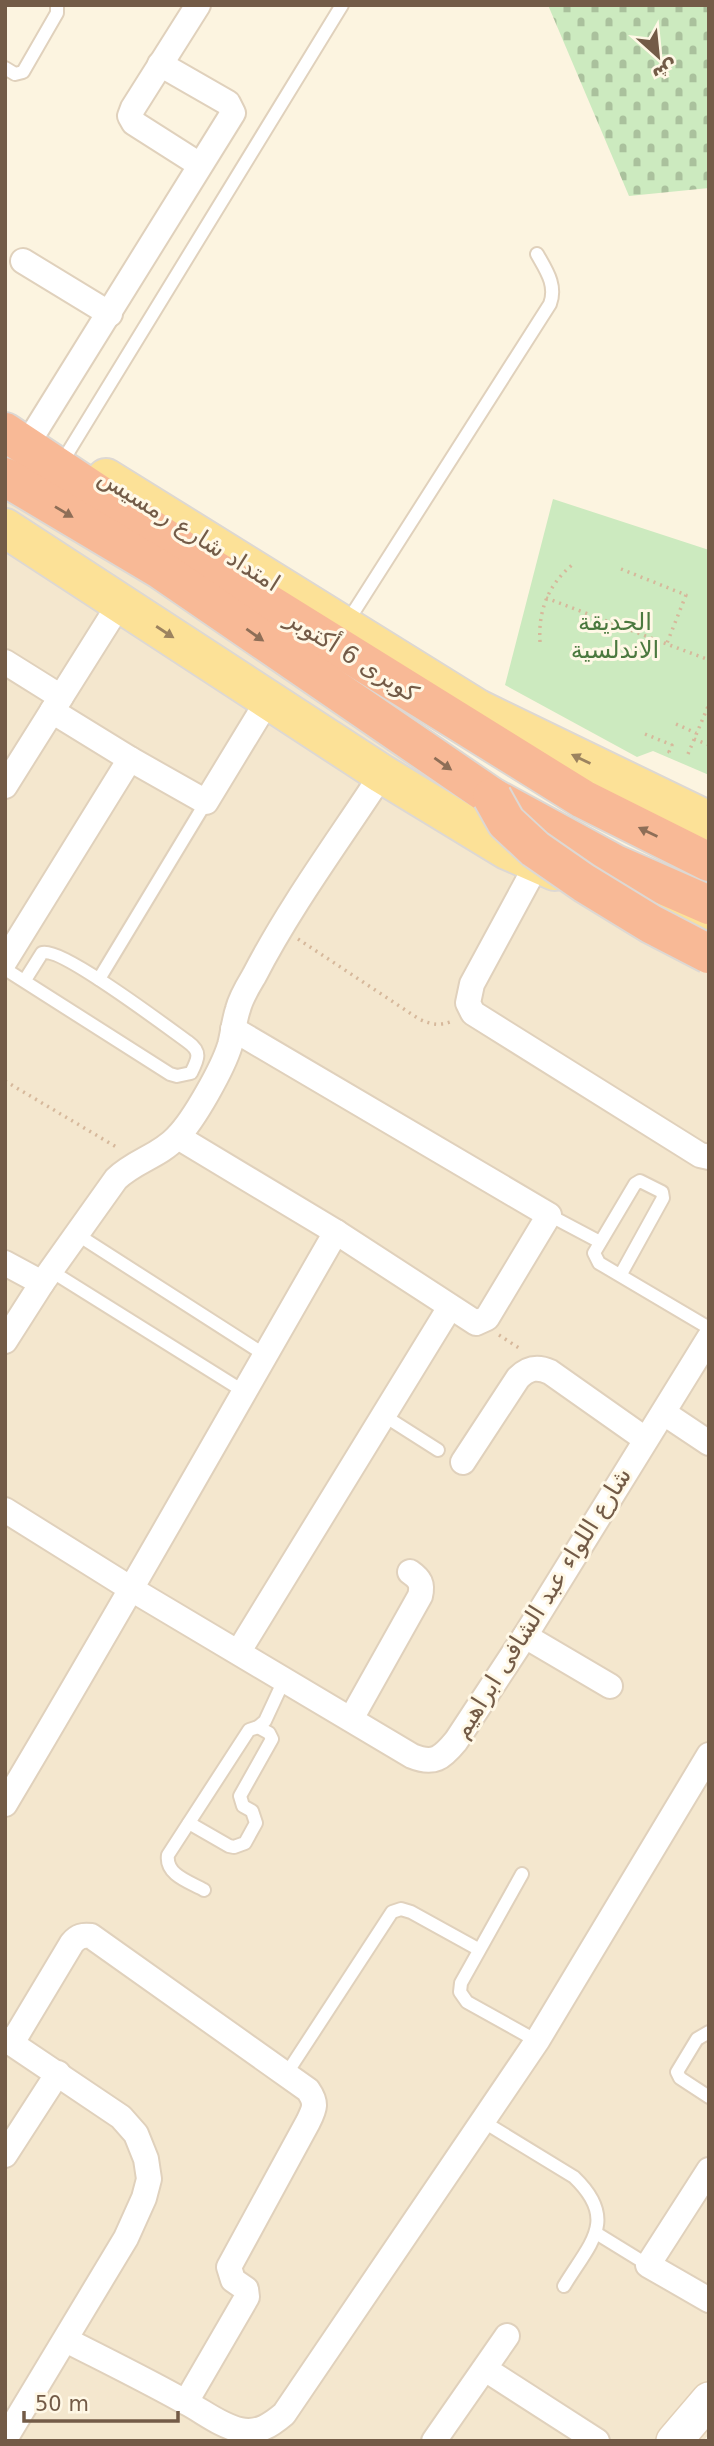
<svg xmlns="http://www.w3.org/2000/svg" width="714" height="2446" font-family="'DejaVu Sans',Vazirmatn,sans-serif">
	<defs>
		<pattern id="cemetery-stones" width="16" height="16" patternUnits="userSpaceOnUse" patternTransform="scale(1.75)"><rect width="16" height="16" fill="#cceabf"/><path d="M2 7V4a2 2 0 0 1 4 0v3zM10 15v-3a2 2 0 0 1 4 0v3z" fill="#aac19d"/></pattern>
	</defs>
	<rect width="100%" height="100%" fill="#fcf4e0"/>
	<!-- residential -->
	<polygon fill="#f4e7ce" points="5,466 429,746 709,894 709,2434 703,2441 5,2441"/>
	<!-- green -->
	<polygon fill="#cceabf" points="553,499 709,550 709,775 653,751 637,757 505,685"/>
	<!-- cemetery -->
	<polygon fill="url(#cemetery-stones)" points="548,5 709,5 709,188 629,196"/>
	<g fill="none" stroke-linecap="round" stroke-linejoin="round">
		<defs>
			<g id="service">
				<polyline points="5,68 15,74 23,72 57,13 57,5"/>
				<polyline points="67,454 342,5"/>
				<path d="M346,624L550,304C557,285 546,270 537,254"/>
				<path d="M5,969L170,1074L177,1076L191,1073C198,1059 202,1052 188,1042C167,1027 60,946 42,953L25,980"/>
				<polyline points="99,979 206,802"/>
				<polyline points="549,1215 600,1242"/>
				<polyline points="78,1235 265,1355"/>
				<polyline points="51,1271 243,1391"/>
				<polyline points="621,1274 663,1198 662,1192 640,1181 635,1184 594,1253 599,1263 709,1328"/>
				<polyline points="383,1415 438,1450"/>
				<polyline points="189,1823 229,1846 234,1847 245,1843 256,1823 252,1811 243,1806 240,1796 272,1739 269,1733 258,1727"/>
				<polyline points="522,1874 461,1983 460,1992 467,2002 537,2041"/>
				<path d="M204,1890C190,1882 165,1875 168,1855L249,1730L258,1727L265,1721L285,1678"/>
				<polyline points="709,2032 697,2039 677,2072 680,2078 709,2097"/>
				<polyline points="285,2076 392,1912 401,1909 411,1912 478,1949"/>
				<path d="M484,2122L574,2177C619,2220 590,2243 564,2286"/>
				<polyline points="596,2233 648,2265"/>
			</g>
			<g id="minor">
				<polyline points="198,5 133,108 130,116 134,123 200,165"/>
				<polyline points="23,261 110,314"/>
				<polyline points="36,430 233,113 228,103 160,64"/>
				<polyline points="5,662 61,697"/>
				<polyline points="52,711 130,759 206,802 268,700"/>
				<polyline points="5,786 120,603"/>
				<polyline points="537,864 472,984 468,1003 473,1013 700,1155 709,1157"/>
				<polyline points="5,961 130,759"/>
				<polyline points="178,1137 336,1232 476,1323 487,1318 549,1215 233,1029"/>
				<polyline points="5,1263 42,1283"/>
				<path d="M5,1341L42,1283L116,1179C134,1161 160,1156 177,1137C194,1120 223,1068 230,1045C233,1034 234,1021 238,1009C241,997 248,986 254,976C290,906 339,840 382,774"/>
				<polyline points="664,1413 709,1443"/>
				<path d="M463,1462L518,1378C528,1368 537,1366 550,1372L645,1439"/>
				<path d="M5,1510L133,1590L412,1756C434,1765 442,1758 456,1741L525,1636L709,1338"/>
				<polyline points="525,1636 610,1686"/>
				<polyline points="239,1651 450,1307"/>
				<path d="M351,1719L420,1596C423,1584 420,1579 410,1572"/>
				<path d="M5,1804C118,1615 226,1423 336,1232"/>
				<polyline points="5,2039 121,2117 136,2134 146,2159 149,2179 144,2198 126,2238 5,2439"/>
				<path d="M12,2043L72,1943C78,1936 83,1935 91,1936L308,2090C317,2103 315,2108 308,2122L229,2267L233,2280L246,2289L247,2297L186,2402"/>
				<polyline points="5,2155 58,2073"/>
				<polyline points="709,2170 648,2265 709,2300"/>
				<path d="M66,2340C107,2361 148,2381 187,2403C204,2412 221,2426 240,2430C258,2434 271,2425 284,2414L537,2041L709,1755"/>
				<polyline points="485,2369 597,2441"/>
				<polyline points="434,2441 507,2336"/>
			</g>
			<polyline id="secondary" points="674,2441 709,2400"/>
			<g id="primary">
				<polyline points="106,478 478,709 709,821"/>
				<polyline points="5,528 382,774 507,850 555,871"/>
				<polyline points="650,908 709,931"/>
			</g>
			<g id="motorway">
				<polyline points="5,432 192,556 583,799 709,862"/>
				<polyline points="5,477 161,570 492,797 615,864 709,905"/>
			</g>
		</defs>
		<!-- service casing -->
		<use href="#service" stroke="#e0d1bc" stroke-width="16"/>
		<!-- minor casing -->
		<use href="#minor" stroke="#e0d1bc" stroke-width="28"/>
		<!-- secondary casing -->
		<use href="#secondary" stroke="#e2d0b7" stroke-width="38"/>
		<!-- primary casing -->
		<use href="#primary" stroke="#ddd8d3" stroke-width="42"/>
		<!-- motorway casing -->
		<use href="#motorway" stroke="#ddd8d3" stroke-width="42"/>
		<!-- path -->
		<g stroke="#d6b89b" stroke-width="3.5" stroke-dasharray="2 5" stroke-linecap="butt">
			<polyline points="621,569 686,595 667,643"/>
			<polyline points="546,598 709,660"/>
			<path d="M540,642C538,611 548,585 572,565"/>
			<polyline points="676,724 696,733"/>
			<polyline points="645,734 672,745 669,752 672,753"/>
			<polyline points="694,739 709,745"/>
			<polyline points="688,754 709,704"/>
			<path d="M298,939L419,1019C432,1025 440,1026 453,1021"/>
			<polyline points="5,1081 118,1148"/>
			<polyline points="499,1335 522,1350"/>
		</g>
		<!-- service -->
		<use href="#service" stroke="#fff" stroke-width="12"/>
		<!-- minor -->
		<use href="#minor" stroke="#fff" stroke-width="24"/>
		<!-- secondary -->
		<use href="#secondary" stroke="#fff" stroke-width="35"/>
		<!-- primary -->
		<use href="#primary" stroke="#fce197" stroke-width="38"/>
		<!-- motorway -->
		<use href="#motorway" stroke="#f8b996" stroke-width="38"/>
		<defs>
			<polyline id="motorway-bridge" points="492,797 506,822 535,849 584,883 651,924 709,954"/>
		</defs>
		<!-- motorway-bridge casing -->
		<use href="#motorway-bridge" stroke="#ddd8d3" stroke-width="42" stroke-linecap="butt"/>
		<!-- motorway-bridge -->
		<use href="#motorway-bridge" stroke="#f8b996" stroke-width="38"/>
	</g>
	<!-- one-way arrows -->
	<defs><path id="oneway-solid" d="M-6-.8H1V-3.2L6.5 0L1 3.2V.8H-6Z" transform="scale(1.75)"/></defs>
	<g fill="#8e6e57">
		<use href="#oneway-solid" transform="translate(64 512) rotate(31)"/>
		<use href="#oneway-solid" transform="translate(255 635) rotate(35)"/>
		<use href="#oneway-solid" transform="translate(443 764) rotate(35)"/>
		<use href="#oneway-solid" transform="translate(648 832) rotate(-154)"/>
	</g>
	<g fill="#9c835f">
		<use href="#oneway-solid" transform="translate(165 632) rotate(33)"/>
		<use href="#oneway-solid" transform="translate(581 759) rotate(-154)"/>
	</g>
	<g text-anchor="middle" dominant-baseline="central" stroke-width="6" stroke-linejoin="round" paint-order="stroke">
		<!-- street labels -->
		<g font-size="24" fill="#735b47" stroke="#fff8e6">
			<text transform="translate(189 530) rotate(32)">امتداد شارع رمسيس</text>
			<text transform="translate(352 656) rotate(32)">كوبرى 6 أكتوبر</text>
			<text transform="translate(542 1603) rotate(-58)">شارع اللواء عبد الشافى ابراهيم</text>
		</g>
		<!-- park labels -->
		<g font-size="24" fill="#4b793f" stroke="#fff8e6">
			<text x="615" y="622">الحديقة<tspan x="615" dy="28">الاندلسية</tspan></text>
		</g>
	</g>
	<!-- border -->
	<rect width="714" height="2446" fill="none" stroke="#735b47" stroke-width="14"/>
	<!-- north arrow -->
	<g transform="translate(658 56) rotate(153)" stroke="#fff8e6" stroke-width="5" paint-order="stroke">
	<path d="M0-5L12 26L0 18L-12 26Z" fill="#735b47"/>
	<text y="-10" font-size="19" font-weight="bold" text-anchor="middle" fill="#735b47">ش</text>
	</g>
	<!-- scale -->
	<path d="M24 2411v10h154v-10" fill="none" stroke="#735b47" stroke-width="3.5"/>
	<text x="35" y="2411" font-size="21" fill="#735b47" stroke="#fff8e6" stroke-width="5" paint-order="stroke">50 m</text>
</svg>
